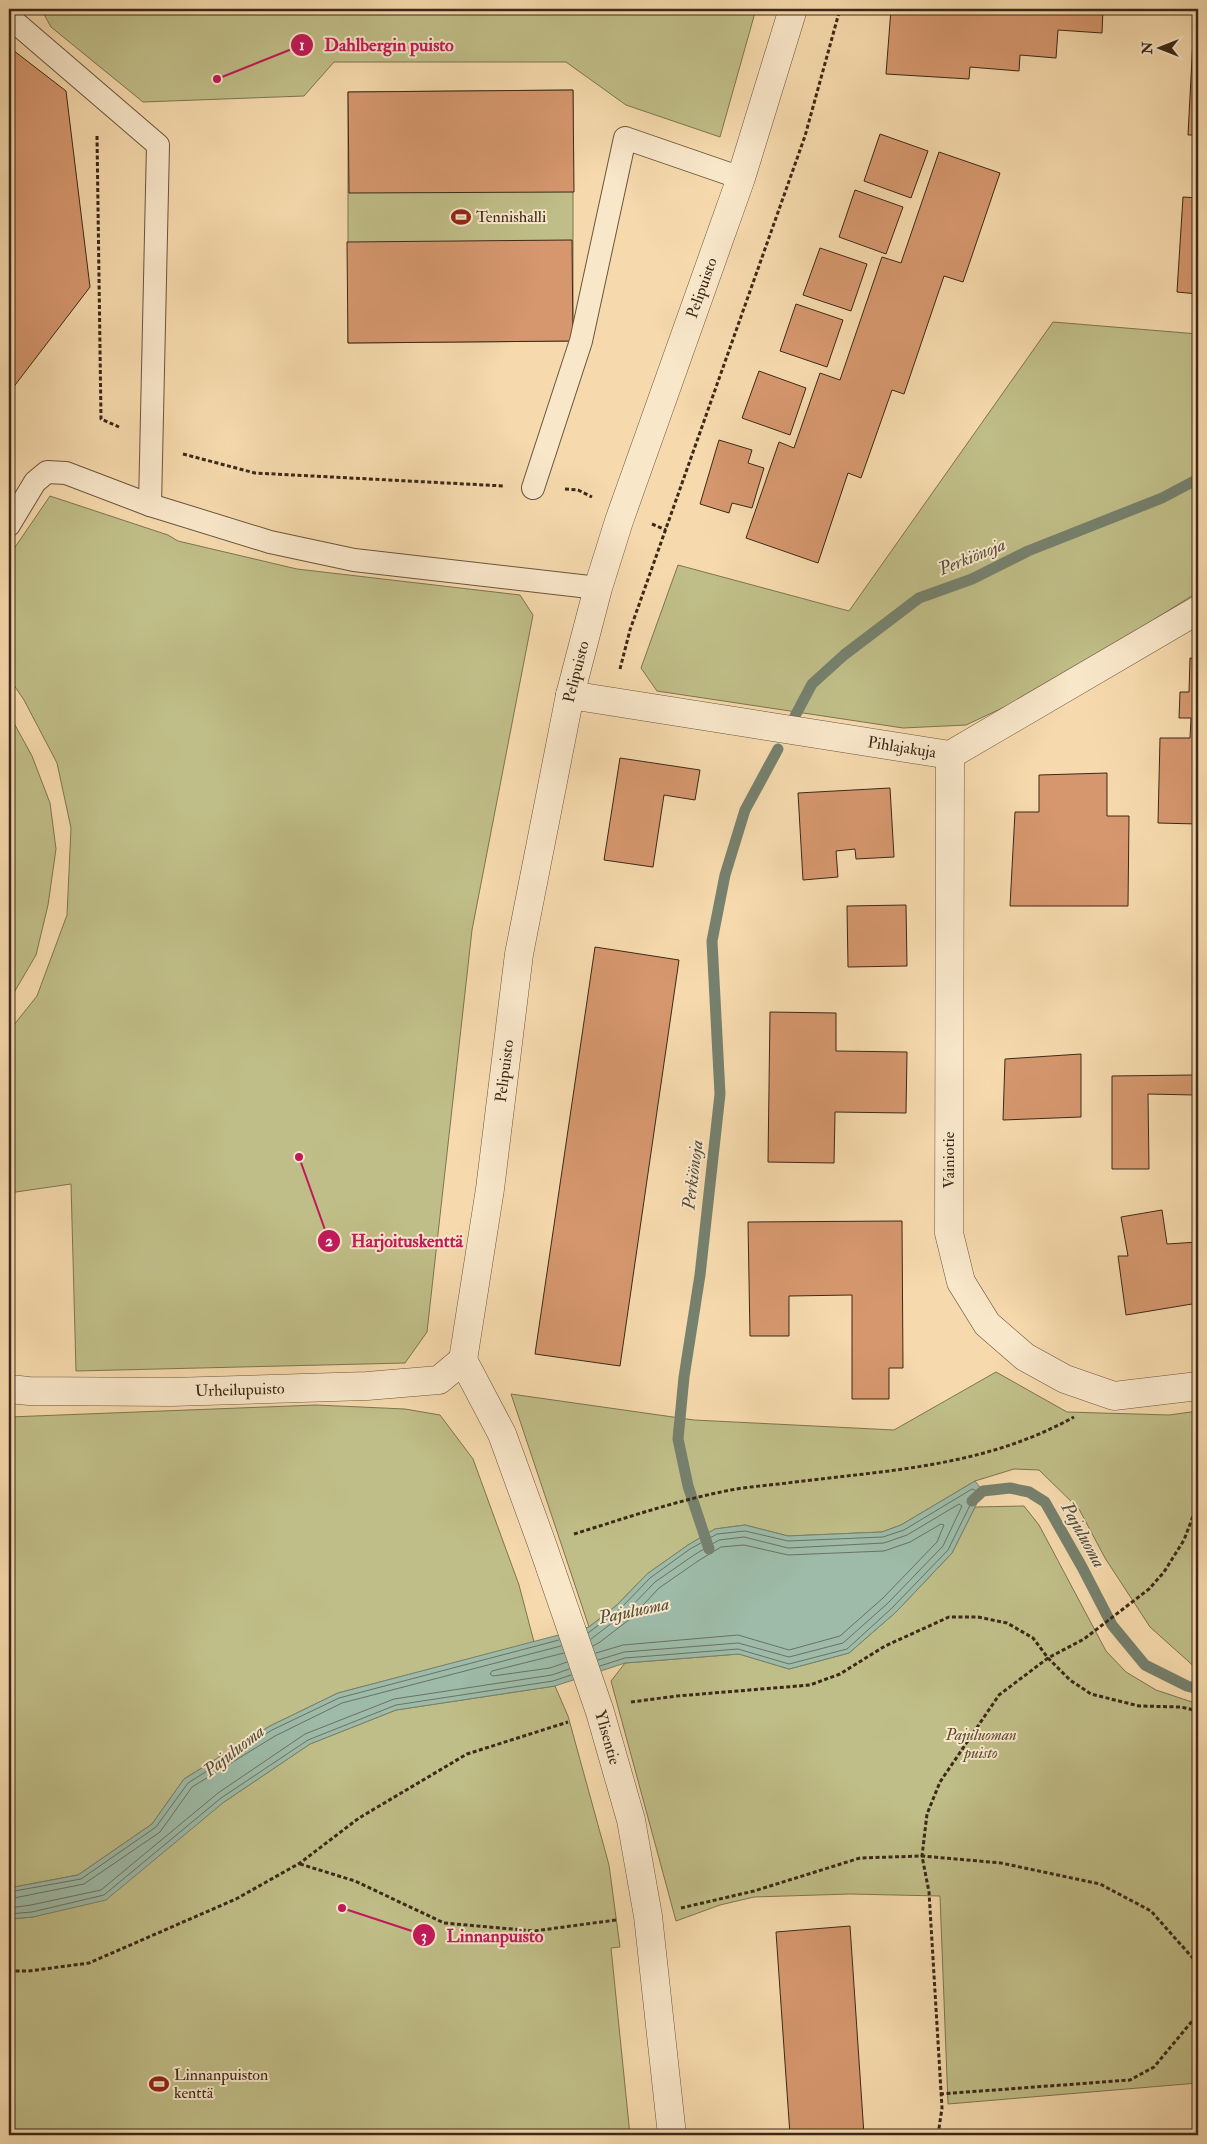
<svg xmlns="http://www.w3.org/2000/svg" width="1207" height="2144" font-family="'IM FELL Double Pica',serif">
	<rect width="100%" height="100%" fill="#f6daad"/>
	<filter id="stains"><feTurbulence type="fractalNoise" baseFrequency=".004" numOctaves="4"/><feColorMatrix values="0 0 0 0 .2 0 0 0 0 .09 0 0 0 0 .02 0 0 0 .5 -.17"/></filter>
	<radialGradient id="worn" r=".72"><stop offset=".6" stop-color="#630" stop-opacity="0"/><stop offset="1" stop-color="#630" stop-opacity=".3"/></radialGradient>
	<!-- green -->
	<g fill="#c0be88" stroke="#7e7450">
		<polygon points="41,9 756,9 720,137 626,105 566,62 334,62 304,96 143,102 51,27"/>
		<polygon points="573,90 573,341 348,343 348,92"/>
		<polygon points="1053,322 1198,334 1198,592 1045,688 966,725 903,728 657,691 641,668 678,565 849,611"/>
		<polygon points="50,496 168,535 178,541 297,569 520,595 533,615 472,930 427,1332 405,1363 76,1371 71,1184 9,1193 9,1031 37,996 67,915 71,828 57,763 24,700 9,678 9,556"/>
		<polygon points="9,714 32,756 50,803 56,849 48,905 36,955 9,1001"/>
		<polygon points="996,1372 1067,1412 1169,1415 1198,1411 1198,1670 1150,1627 1105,1558 1079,1509 1039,1470 1014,1469 975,1481 901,1525 882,1532 788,1536 745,1525 715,1529 688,1545 647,1574 617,1605 589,1627 511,1394 694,1420 894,1430"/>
		<polygon points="316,1405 405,1409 440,1415 473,1459 519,1585 534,1642 338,1693 270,1726 184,1779 152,1824 78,1875 9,1888 9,1417"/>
		<polygon points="1024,1506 1039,1525 1106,1651 1126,1672 1156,1690 1198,1704 1198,2083 948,2104 940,1896 850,1894 754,1897 720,1905 676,1921 611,1681 625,1663 739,1654 789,1669 849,1653 896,1612 952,1553 975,1507"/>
		<polygon points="555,1686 568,1716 609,1865 620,1947 611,1948 630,2135 9,2135 9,1919 33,1917 224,1802 310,1744 396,1710"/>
	</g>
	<!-- water -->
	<polygon fill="#9dbba8" stroke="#76816e" points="975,1481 983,1491 952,1553 896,1612 849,1653 789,1669 739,1654 625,1663 555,1686 396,1710 310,1744 224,1802 106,1900 33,1917 9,1919 9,1888 78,1875 152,1824 184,1779 270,1726 338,1693 589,1627 617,1605 647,1574 688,1545 715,1529 745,1525 788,1536 882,1532 901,1525"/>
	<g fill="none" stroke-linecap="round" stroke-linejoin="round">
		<!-- shore -->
		<g stroke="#6c7260" stroke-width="1">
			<polyline points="588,1633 620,1609 650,1578 690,1549 717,1534 745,1531 788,1541 883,1537 904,1530 972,1489 977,1491 948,1550 892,1608 847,1649 789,1664 738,1649 625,1658 600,1666"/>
			<polyline points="591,1639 625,1613 655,1582 694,1555 719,1540 744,1537 788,1548 884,1543 907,1535 959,1504 962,1506 943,1546 888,1603 843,1643 789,1657 738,1643 624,1652 598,1660"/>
			<polyline points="593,1646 600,1642 630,1619 659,1588 698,1561 721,1547 744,1545 788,1555 884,1551 910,1542 941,1524 944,1525 937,1542 883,1598 840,1636 789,1650 738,1635 623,1645 596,1653"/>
			<polyline points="564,1653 492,1671 490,1674 493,1676 550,1668 567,1662"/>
			<polyline points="9,1892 81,1879 156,1827 188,1783 272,1730 339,1698 559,1640"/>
			<polyline points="9,1899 84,1884 160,1832 192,1787 275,1736 342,1703 561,1646"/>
			<polyline points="9,1908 31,1905 101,1890 218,1793 305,1734 394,1699 552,1675 569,1669"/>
			<polyline points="9,1914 32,1912 104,1895 221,1798 308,1740 396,1705 553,1681 571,1675"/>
		</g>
		<!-- stream -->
		<g stroke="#76816e" stroke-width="11">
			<polyline points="795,716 812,684 844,655 919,598 972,579 1028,551 1162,498 1198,479"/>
			<polyline points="972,1501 983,1491 1010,1488 1029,1492 1045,1502 1082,1567 1112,1625 1145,1665 1187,1686 1198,1689"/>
			<polyline points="709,1549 688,1486 678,1439 684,1377 700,1275 720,1094 712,941 725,875 745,810 778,749"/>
		</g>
	</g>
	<!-- building -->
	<g fill="#d6976e" stroke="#3c2918">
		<polygon points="891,9 1103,9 1102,33 1058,30 1056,58 1020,55 1019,71 970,67 969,79 886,74"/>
		<polygon points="1193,39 1198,39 1198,135 1188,135"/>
		<polygon points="9,47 66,91 90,287 9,393"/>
		<polygon points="573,90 574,192 349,193 348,92"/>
		<polygon points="880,134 928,151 911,198 864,181"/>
		<polygon points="939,152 1000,173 963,282 944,276 904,394 892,390 861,478 848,473 818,563 746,538 779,442 794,448 820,373 840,380 882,257 901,263"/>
		<polygon points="855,190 903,207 886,254 839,237"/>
		<polygon points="1183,197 1198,198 1198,294 1177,292"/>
		<polygon points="572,240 573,341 348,343 347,242"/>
		<polygon points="820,248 867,264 851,311 803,295"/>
		<polygon points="796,304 843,320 827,367 780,351"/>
		<polygon points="759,371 806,388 790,435 742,418"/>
		<polygon points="719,440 752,450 748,463 764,468 752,508 732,503 729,513 700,504"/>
		<polygon points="1190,658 1198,659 1198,824 1158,823 1160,738 1190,738 1191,718 1179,718 1180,692 1189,692"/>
		<polygon points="620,758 700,770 695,800 664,795 653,867 604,860"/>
		<polygon points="1107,773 1107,816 1129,816 1128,906 1010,906 1015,812 1039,812 1039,775"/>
		<polygon points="890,788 894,857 856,859 855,849 836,851 838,877 803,880 798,793"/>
		<polygon points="906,905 907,966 848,967 847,906"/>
		<polygon points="595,947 679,960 620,1366 535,1354"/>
		<polygon points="770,1012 836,1013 836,1051 907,1052 906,1113 835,1112 834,1163 768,1162"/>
		<polygon points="1081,1054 1081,1117 1003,1120 1005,1059"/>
		<polygon points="1193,1075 1194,1095 1148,1094 1149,1169 1112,1169 1112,1076"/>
		<polygon points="1162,1210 1167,1244 1198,1242 1198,1303 1126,1315 1118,1256 1128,1256 1121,1217"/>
		<polygon points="902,1221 903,1368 889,1368 889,1399 852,1399 852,1295 789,1296 789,1336 750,1336 748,1222"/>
		<polygon points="850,1926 864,2135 790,2135 776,1932"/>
	</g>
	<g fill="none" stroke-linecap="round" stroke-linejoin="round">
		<defs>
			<g id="service">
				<polyline points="9,17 158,145 150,505"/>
				<polyline points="533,488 581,341 625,138 741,178"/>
				<polyline points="9,525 35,482 47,472 66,473 150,505 270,542 354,560 598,588"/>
			</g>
			<g id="minor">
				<path id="s1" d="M570,695L950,755L1198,610"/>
				<polyline points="950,755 949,1233 961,1282 987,1324 1025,1357 1065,1379 1114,1396 1198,1386"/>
				<path id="s2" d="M463,1360L490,1189L519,954L570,695L598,588L619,521L741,178L793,9"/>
				<path id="s3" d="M463,1360L502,1434L542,1544L600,1712L631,1820L648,1916L672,2135"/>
				<path id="s4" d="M9,1389L29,1391L171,1392L367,1386L439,1380L463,1360"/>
			</g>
		</defs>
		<!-- service casing -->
		<use href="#service" stroke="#6a553d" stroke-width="24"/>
		<!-- minor casing -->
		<use href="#minor" stroke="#6a553d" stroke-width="29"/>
		<!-- path -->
		<g stroke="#3c2918" stroke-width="3" stroke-dasharray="4 2.5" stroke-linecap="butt">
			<polyline points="97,136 101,419 119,427"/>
			<polyline points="183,454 255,473 504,486"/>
			<polyline points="565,489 578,490 592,497"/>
			<polyline points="652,524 666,530"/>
			<polyline points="620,669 630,630 805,136 840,9"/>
			<path d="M574,1534C626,1518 678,1500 731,1490C752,1486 774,1485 795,1482C893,1470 985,1466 1074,1417"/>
			<polyline points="631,1702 677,1696 810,1685 840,1674 885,1646 949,1617 978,1617 1007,1623 1033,1638 1048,1658 1070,1680 1091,1694 1139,1706 1181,1707 1198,1711"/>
			<polyline points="300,1864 355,1881 444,1923 534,1931 616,1920"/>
			<polyline points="681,1908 754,1891 860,1858 922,1856 927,1814 940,1782 999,1695 1048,1658 1084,1639 1149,1589 1164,1572 1184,1540 1198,1503"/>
			<polyline points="9,1971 29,1971 89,1963 236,1899 300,1863 359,1818 467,1754 568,1722"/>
			<polyline points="940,2094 1130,2080 1154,2067 1198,2014"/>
			<polyline points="938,2135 942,2108 929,1892 922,1856 1001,1863 1100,1884 1151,1911 1198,1964"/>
		</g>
		<!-- service -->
		<use href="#service" stroke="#f9e7ca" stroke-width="22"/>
		<!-- minor -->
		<use href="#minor" stroke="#f9e7ca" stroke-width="28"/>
	</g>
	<!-- icons -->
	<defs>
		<symbol id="stadium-bare" viewBox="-9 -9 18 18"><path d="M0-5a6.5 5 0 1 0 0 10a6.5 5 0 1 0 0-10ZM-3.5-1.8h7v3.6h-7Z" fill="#8f2418" stroke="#f9e7ca" stroke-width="2.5" paint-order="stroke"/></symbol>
	</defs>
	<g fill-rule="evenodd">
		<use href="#stadium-bare" x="447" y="203" width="28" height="28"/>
		<use href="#stadium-bare" x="145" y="2070" width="28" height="28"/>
	</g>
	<g text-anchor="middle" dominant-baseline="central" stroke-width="4" stroke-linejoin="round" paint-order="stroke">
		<!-- poi labels -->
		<g font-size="16" fill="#3c2918" stroke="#f9e7ca" text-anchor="start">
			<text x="476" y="217">Tennishalli</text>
			<text x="174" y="2075">Linnanpuiston<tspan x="174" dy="18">kenttä</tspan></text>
		</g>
		<!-- street labels -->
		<g font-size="16" fill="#3c2918" stroke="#f9e7ca">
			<text stroke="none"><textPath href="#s2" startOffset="1102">Pelipuisto</textPath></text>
			<text stroke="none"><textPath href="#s2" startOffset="698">Pelipuisto</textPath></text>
			<text stroke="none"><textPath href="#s1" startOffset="336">Pihlajakuja</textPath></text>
			<text stroke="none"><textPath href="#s2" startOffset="292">Pelipuisto</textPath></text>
			<text transform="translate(949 1160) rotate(-90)">Vainiotie</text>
			<text stroke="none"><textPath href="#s4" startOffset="231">Urheilupuisto</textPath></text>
			<text stroke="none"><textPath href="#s3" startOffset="405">Ylisentie</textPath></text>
		</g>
		<!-- park labels -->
		<g font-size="16" font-style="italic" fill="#5d4e34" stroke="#f9e7ca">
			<text x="981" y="1735">Pajuluoman<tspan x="981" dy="18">puisto</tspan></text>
		</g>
		<!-- water labels -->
		<g font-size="18" font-style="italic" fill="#544e3c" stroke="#f9e7ca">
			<text transform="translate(972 557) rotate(-22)">Perkiönoja</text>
			<text transform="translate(693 1175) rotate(-83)">Perkiönoja</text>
			<text transform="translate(1083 1535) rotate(61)">Pajuluoma</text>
			<text transform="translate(634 1611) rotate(-12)">Pajuluoma</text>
			<text transform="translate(234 1751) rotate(-38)">Pajuluoma</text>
		</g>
	</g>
	<!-- callouts -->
	<path fill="none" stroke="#c2185b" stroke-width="2" d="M217 79L302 45M299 1157L329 1241M342 1908L424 1935"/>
	<g fill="#c2185b" stroke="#f9e7ca" stroke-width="2">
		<circle cx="217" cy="79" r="5"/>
		<circle cx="299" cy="1157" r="5"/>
		<circle cx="342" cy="1908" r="5"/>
		<circle cx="302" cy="45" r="12"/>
		<circle cx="329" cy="1241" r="12"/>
		<circle cx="424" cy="1935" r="12"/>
	</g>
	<g font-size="15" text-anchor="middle" font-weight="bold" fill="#fff">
		<text x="302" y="50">1</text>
		<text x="329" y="1246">2</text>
		<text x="424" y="1941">3</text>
	</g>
	<g font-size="18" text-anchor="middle" font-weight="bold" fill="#c2185b" stroke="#f9e7ca" stroke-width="4" stroke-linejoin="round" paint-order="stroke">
		<text x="389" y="51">Dahlbergin puisto</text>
		<text x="407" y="1247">Harjoituskenttä</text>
		<text x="495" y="1942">Linnanpuisto</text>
	</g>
	<!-- margin -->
	<rect width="1207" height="2144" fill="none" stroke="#f6daad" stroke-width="30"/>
	<rect x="10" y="10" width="1187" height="2124" fill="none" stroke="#3c2918" stroke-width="2.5"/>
	<rect x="15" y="15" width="1177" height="2114" fill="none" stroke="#3c2918"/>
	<!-- north arrow -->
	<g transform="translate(1160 48) rotate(270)" stroke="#f9e7ca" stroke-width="4" paint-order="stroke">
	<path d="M0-4L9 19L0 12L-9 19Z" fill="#3c2918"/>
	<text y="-8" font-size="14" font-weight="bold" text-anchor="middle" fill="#3c2918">N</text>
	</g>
	<rect width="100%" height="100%" filter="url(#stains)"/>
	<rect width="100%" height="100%" fill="url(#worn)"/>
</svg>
